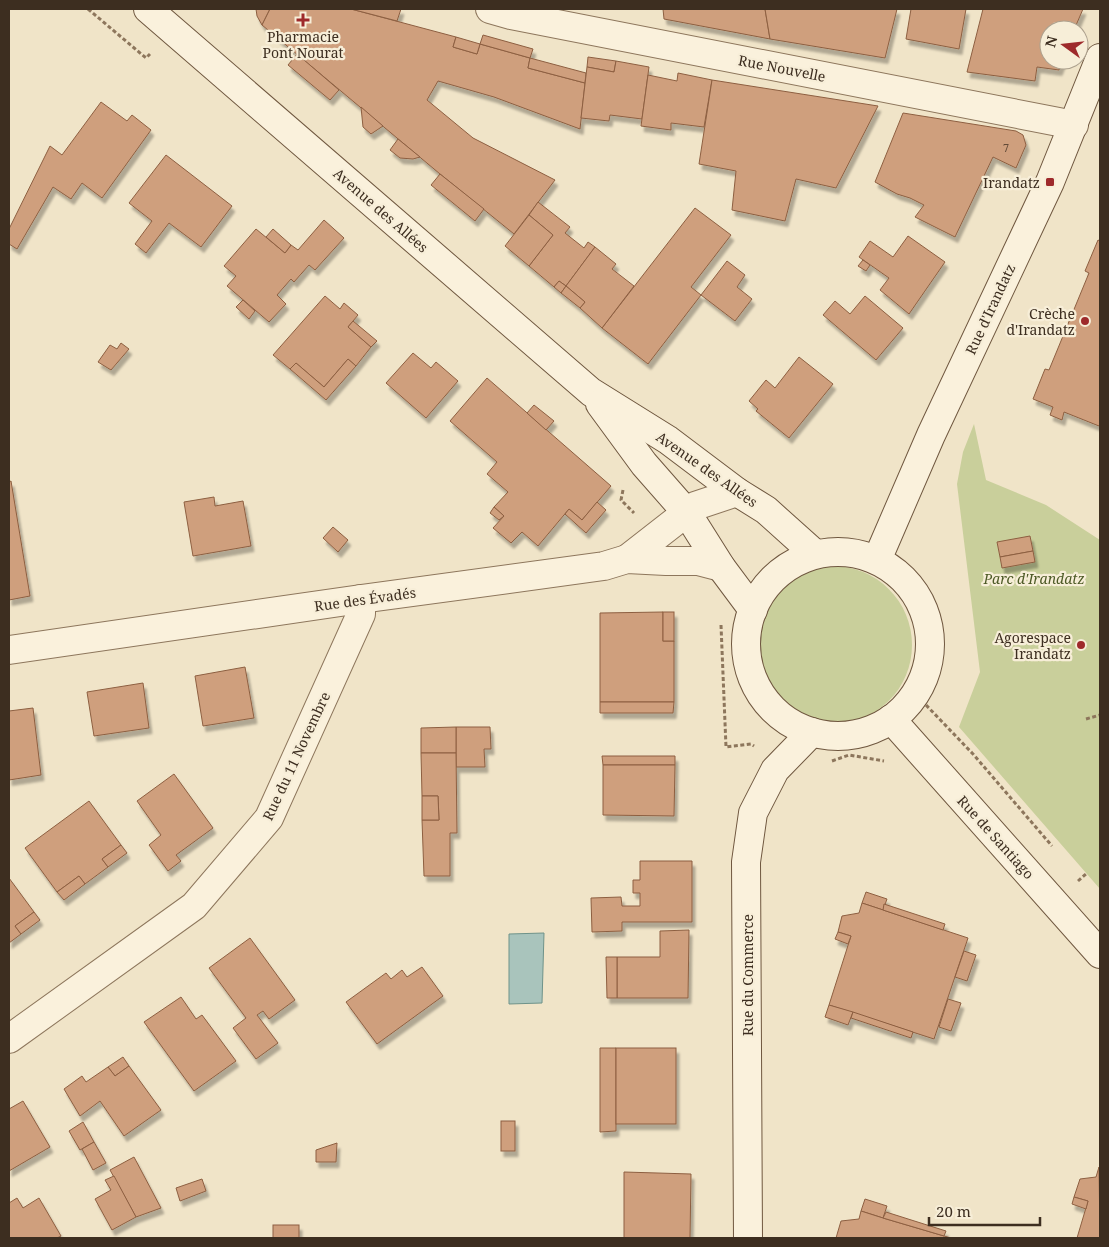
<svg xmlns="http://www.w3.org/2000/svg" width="1109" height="1247" font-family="'Noto Serif',serif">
	<defs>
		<filter id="shadow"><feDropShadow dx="3" dy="5.5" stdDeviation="1" flood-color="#0004"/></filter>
	</defs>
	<rect width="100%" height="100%" fill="#f0e4c8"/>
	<!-- green -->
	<g fill="#c9cf9b">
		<polygon points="974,424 986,480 1046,505 1100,540 1100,889 959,727 980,672 957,484 963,452"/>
		<circle cx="833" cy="645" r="79"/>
	</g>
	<!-- water -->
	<polygon fill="#a9c4bc" stroke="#6f938a" points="544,933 542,1003 509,1004 509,934"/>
	<!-- building -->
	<g fill="#cf9f7d" stroke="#8d5f41" filter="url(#shadow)">
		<polygon points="256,9 270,9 262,25 257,16"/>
		<polygon points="270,9 351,9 456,37 453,47 477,54 480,44 530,58 528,68 585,83 580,129 494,97 438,81 427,100 473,138 555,180 514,234 440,174 262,25"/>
		<polygon points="351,9 401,9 397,21"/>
		<polygon points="663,9 765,9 770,39 664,19"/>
		<polygon points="765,9 897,9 885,58 770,39"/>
		<polygon points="911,9 966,9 959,49 906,39"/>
		<polygon points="983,9 1083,9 1074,30 1049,30 1049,60 1063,60 1059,70 1037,67 1035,81 967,72"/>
		<polygon points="483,35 533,49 530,58 480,44"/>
		<polygon points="456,37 480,44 477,54 453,47"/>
		<polygon points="297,54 339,90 330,100 288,65"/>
		<polygon points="588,57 616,61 614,72 587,67"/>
		<polygon points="530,58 586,73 585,83 528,68"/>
		<polygon points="616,61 649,67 642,119 610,115 609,121 581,118 587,67 614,72"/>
		<polygon points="678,73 712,80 704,127 671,123 671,130 641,126 648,75 677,81"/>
		<polygon points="712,80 878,106 836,188 796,179 785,221 732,210 736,171 699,164"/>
		<polygon points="101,102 127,121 132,115 151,130 102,198 82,183 71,199 53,187 17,249 9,244 9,229 50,146 62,155"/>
		<polygon points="361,107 383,126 371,134 363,127"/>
		<polygon points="903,113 1016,131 1023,135 1026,145 1016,168 993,157 955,237 915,217 924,205 910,198 897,194 875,182"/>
		<polygon points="398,139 420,157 413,159 400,158 390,150"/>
		<polygon points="166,155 232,206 201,247 169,223 146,253 135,244 152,221 129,203"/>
		<polygon points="440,174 484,209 475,221 431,185"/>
		<polygon points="538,202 570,227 565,233 584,248 588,242 595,247 566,286 559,281 554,287 529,266 553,235 529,215"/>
		<polygon points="695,208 731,235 691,287 701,295 648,364 602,328"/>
		<polygon points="529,215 553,235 529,266 505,246"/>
		<polygon points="324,220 344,238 315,270 309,265 294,282 291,279 277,295 286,304 269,322 227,286 236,276 224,266 256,229 285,253 291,245 298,250"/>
		<polygon points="273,229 291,245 285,253 266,237"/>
		<polygon points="908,236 945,262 909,314 880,290 889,278 859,257 870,241 893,257"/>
		<polygon points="1098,240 1100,241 1100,423 1099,426 1064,412 1062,420 1050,415 1053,407 1033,399 1045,369 1049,370 1089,273 1085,271"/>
		<polygon points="595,247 616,264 612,269 634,286 602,328 580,308 585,302 566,286"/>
		<polygon points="863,260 870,265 866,271 858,266"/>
		<polygon points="727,261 745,275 737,287 752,299 735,321 701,295"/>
		<polygon points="559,281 566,286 561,293 554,287"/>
		<polygon points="566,286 585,302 580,308 561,293"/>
		<polygon points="325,296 340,309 344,303 358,315 348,327 371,347 356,366 348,359 324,387 296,363 290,369 273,355"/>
		<polygon points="865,296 903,328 876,360 823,315 835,301 850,314"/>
		<polygon points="243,300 255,311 249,319 236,307"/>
		<polygon points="353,321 377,341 371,347 348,327"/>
		<polygon points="121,343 129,349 111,370 98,362 110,345 117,349"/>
		<polygon points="413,353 431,368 436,362 458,381 426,418 386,383"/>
		<polygon points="799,357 833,384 789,438 756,411 758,409 749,401 766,380 775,388"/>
		<polygon points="348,359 356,366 326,400 290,369 296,363 324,387"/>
		<polygon points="487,378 611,486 582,520 569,509 538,546 522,532 511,543 493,528 504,516 494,507 508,492 487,474 497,462 450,421"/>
		<polygon points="534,405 554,421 546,430 527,413"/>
		<polygon points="11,481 30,596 9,600 9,482"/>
		<polygon points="214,497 215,506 243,501 251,546 193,556 184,502"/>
		<polygon points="597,502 606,510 586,533 565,514 569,509 582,520"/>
		<polygon points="494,507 504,516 499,520 490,513"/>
		<polygon points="333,527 348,540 338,552 323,538"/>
		<polygon points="1030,536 1033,551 1000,557 997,542"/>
		<polygon points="1033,551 1035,562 1002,568 1000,557"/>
		<polygon points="663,612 663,641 674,641 674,702 600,702 600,613"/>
		<rect x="663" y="612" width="11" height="29"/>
		<polygon points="245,667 254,718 203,726 195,676"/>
		<polygon points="143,683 149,728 94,736 87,692"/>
		<polygon points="600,702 674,702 673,713 600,713"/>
		<polygon points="33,708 41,775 9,780 9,711"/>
		<polygon points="456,727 490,727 491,749 484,749 485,767 456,767"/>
		<polygon points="456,727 456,753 421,753 421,728"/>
		<polygon points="421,753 456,753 457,833 450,833 450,876 424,876 422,820 439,820 438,796 422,796"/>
		<polygon points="602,756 675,756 675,765 603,765"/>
		<polygon points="603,765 675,765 674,816 603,815"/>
		<polygon points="174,774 213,828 176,855 181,861 168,871 149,845 161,835 137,801"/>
		<polygon points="422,796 438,796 439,820 422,820"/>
		<polygon points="89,801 121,845 102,859 108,867 85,884 79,876 57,892 25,848"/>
		<polygon points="121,845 127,853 108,867 102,859"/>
		<polygon points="640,861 692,861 692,922 622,922 622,931 592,932 591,898 621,897 622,906 640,906 640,893 633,893 633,880 640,880"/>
		<polygon points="79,876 85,884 64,900 57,892"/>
		<polygon points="9,878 34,912 15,926 21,934 9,943"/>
		<polygon points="866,892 887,899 883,910 862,903"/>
		<polygon points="862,903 968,938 934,1039 829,1005 851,936 838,932 842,916 859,913"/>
		<polygon points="884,904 945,924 943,930 883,910"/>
		<polygon points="34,912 40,920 21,934 15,926"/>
		<polygon points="689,930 688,998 617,998 617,957 660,957 660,931"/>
		<polygon points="838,932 851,936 848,944 835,939"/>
		<polygon points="250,938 295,1000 269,1019 263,1011 257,1015 278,1043 256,1059 233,1028 246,1018 209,968"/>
		<polygon points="964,951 976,955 967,981 955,977"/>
		<polygon points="606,957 617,957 617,998 607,998"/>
		<polygon points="422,967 443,996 377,1044 346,1002 386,973 391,979 402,970 407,977"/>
		<polygon points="181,997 196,1019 202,1015 236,1061 194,1091 144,1022"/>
		<polygon points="948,999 961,1003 951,1031 939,1027"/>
		<polygon points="829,1005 853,1012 848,1025 825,1017"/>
		<polygon points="853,1012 913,1032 911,1038 851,1018"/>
		<polygon points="600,1048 616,1048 616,1131 600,1132"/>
		<rect x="616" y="1048" width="60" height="76"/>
		<polygon points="123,1057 129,1066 115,1076 108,1067"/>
		<polygon points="129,1066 161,1110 124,1136 100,1101 80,1116 64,1089 82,1076 86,1082 108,1067 115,1076"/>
		<polygon points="23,1101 50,1147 9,1171 9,1109"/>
		<rect x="501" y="1121" width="14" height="30"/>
		<polygon points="83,1122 94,1142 80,1150 69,1131"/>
		<polygon points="94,1142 106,1163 93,1170 82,1149"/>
		<polygon points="337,1143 336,1162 316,1162 316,1150"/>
		<polygon points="134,1157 161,1208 136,1217 110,1170"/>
		<polygon points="1099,1167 1100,1238 1077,1238 1088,1201 1074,1197 1080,1179 1096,1177"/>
		<polygon points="624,1172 691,1174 690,1238 624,1238"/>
		<polygon points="114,1176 136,1217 112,1230 95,1199 111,1190 105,1180"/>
		<polygon points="202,1179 206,1191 180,1201 176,1188"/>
		<polygon points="1074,1197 1088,1201 1086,1209 1072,1204"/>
		<polygon points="17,1198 23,1208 39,1198 61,1236 57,1238 9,1238 9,1203"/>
		<polygon points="865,1199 887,1206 883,1218 861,1211"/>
		<polygon points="861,1211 883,1218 951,1238 836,1238 841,1221 859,1219"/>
		<polygon points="886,1212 946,1231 944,1236 883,1218"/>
		<rect x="273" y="1225" width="26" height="13"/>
	</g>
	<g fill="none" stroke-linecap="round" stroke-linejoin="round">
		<defs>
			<g id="street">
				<polyline points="490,9 511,15 1074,125"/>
				<polyline points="627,559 695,506 737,492"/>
				<polyline points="9,650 361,599 604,566 627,559 666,561 698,561 721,567"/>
				<polyline points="9,1039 194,906 269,818 361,614 361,599"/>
			</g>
			<g id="secondary">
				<polyline points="148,9 591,392 668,440 737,492 766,510 815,554"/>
				<polyline points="600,404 644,464 687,513 721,567 753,610"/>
				<circle cx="838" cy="644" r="92"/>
				<polyline points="877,560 931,435 1050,182 1100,58"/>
				<polyline points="891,719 1100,954"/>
				<polyline points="748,1238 746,862 753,813 775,770 812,732"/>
			</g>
		</defs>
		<!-- street casing -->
		<use href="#street" stroke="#8d765c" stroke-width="30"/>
		<!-- secondary casing -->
		<use href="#secondary" stroke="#6f573f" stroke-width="30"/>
		<!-- path -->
		<g stroke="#8d765c" stroke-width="3" stroke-dasharray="4 2.5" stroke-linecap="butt">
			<polyline points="88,9 146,58 150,54"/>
			<polyline points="623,490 621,500 634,513"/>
			<polyline points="721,625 726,747 751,744 754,746"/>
			<polyline points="926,705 973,754 1052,846"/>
			<polyline points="1086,719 1100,715"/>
			<polyline points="832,761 849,755 884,761"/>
			<polyline points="1078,881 1087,873"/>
		</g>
		<!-- street -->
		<use href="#street" stroke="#faf1dc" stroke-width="28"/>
		<!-- secondary -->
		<use href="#secondary" stroke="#faf1dc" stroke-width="28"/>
	</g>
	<!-- markers -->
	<g fill="#9e2a2b" stroke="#f7eed8" stroke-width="2">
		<path d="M300.5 12.5h5v5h5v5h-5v5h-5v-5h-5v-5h5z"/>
		<rect x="1045" y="177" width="10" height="10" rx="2.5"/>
		<circle cx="1085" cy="321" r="5"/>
		<circle cx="1081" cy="645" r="5"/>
	</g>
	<g text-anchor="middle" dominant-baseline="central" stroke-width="4.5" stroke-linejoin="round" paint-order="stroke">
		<!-- number labels -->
		<g font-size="11" fill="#624a37">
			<text x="1006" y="147">7</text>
		</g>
		<!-- poi labels -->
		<g font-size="14" fill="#3d2e20" stroke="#f7eed8" text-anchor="end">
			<text x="303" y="36" text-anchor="middle">Pharmacie<tspan x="303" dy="16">Pont Nourat</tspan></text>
			<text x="1040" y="182">Irandatz</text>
			<text x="1075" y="313">Crèche<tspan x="1075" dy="16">d'Irandatz</tspan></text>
			<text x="1071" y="637">Agorespace<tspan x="1071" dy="16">Irandatz</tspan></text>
		</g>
		<!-- street labels -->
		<g font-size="14" fill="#3d2e20" stroke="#f7eed8">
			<text transform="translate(782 68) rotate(11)">Rue Nouvelle</text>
			<text transform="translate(381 210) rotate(41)">Avenue des Allées</text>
			<text transform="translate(990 309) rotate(-65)">Rue d'Irandatz</text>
			<text transform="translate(707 469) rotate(35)">Avenue des Allées</text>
			<text transform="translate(365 599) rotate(-8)">Rue des Évadés</text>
			<text transform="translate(296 756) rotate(-65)">Rue du 11 Novembre</text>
			<text transform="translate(996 837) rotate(48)">Rue de Santiago</text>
			<text transform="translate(747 975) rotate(-90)">Rue du Commerce</text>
		</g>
		<!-- park labels -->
		<g font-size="14" font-style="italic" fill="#4d5a26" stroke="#f7eed8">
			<text x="1034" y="578">Parc d'Irandatz</text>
		</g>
	</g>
	<!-- border -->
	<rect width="1109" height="1247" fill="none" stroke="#3d2e20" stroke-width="20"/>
	<!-- north arrow -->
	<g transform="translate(1064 45) rotate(285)"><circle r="24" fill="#f7eed8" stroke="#ada18e"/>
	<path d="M0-4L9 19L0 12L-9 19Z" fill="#9e2a2b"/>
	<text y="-8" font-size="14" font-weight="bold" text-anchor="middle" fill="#3d2e20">N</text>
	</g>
	<!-- scale -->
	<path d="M929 1217v8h111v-8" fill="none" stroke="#3d2e20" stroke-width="2.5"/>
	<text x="936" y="1217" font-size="15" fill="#3d2e20" stroke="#f7eed8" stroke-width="4" paint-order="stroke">20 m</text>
</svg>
